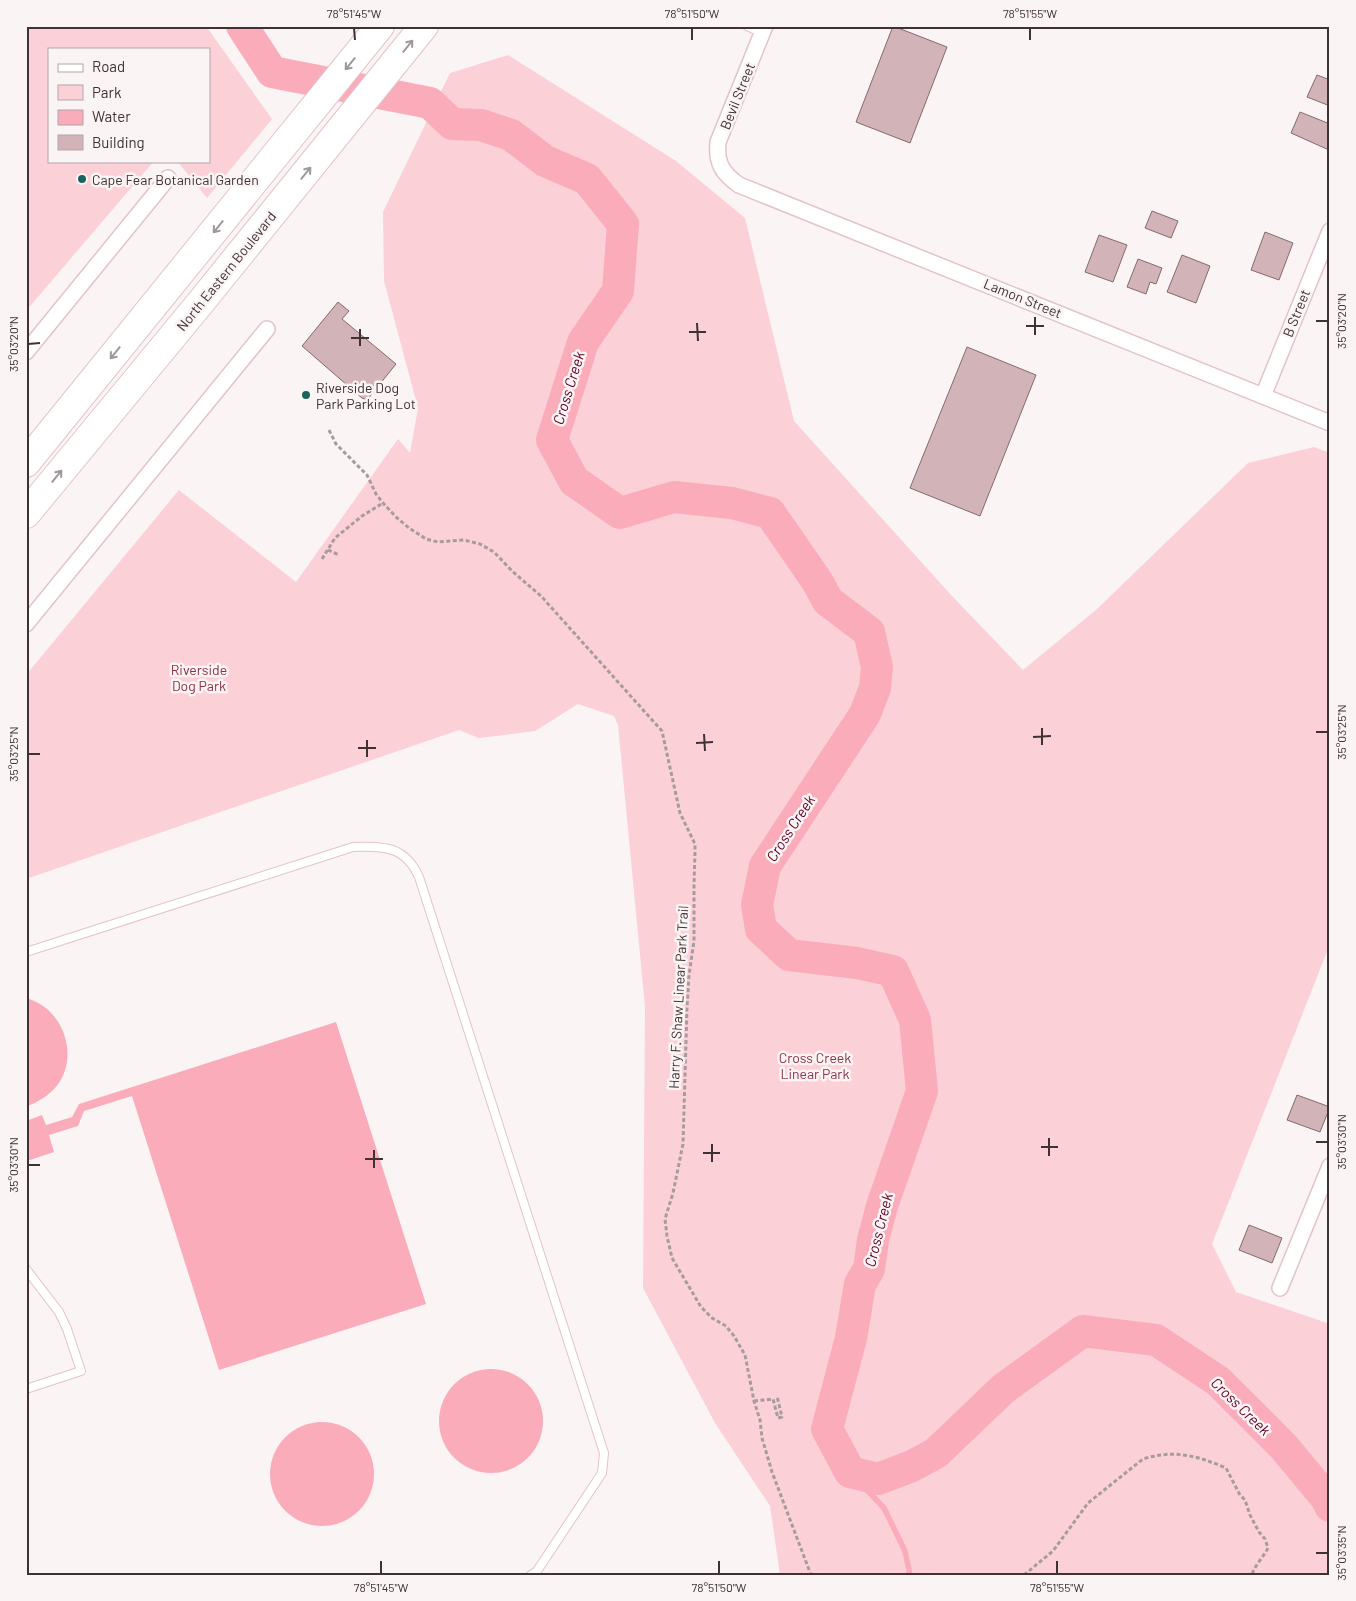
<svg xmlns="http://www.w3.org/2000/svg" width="1356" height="1601" font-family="Barlow,sans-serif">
	<rect width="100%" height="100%" fill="#fbf4f5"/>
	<!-- green -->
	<g fill="#fcd0d7">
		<polygon points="26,26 206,26 272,119 207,198 177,161 209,161 209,49 49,49 49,161 154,161 26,311"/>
		<polygon points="508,55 676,161 745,218 794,421 952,596 1023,670 1097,609 1248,463 1314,447 1330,453 1330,944 1212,1244 1236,1292 1330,1324 1330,1575 780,1575 770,1506 715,1423 643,1288 645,1007 618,725 614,716 578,704 535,731 479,738 459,730 26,879 26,675 179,490 296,582 398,439 410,453 418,408 384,281 383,212 450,73"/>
	</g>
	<!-- water -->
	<g fill="#fbacba">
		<path d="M26,998C64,1008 81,1058 55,1088C47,1097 37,1102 26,1107Z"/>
		<polygon points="336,1022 426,1304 219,1370 132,1096 84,1111 78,1126 49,1135 54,1152 27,1161 26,1121 42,1115 46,1125 72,1117 79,1104"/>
		<circle cx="491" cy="1421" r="52"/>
		<circle cx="322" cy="1474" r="52"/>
	</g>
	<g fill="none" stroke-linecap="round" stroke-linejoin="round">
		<!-- stream -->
		<polyline stroke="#fbacba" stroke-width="5.5" points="850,1472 884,1508 905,1551 910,1575"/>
		<!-- river -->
		<polyline stroke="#fbacba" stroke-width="32" points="242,26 272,72 430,103 452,124 481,125 511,135 545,161 587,179 623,224 618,291 583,342 552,440 574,481 620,513 674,497 732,503 770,513 817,581 828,601 869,632 877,667 875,688 865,714 765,866 757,905 761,929 789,955 857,963 893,971 915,1020 922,1091 882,1206 873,1240 869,1269 860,1284 851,1338 827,1429 850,1472 878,1479 912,1466 936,1453 1003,1389 1083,1331 1156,1340 1218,1381 1284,1447 1327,1499 1330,1506"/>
	</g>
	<!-- building -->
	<g fill="#d2b3b8" stroke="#85696d">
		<polygon points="893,26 947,47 910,143 856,122"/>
		<polygon points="1317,75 1330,80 1330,106 1307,97"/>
		<polygon points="1300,112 1330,124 1329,150 1291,133"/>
		<polygon points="1152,211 1178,221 1171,238 1145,228"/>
		<polygon points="1265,232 1293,243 1279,280 1251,270"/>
		<polygon points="1099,235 1127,245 1113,282 1085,272"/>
		<polygon points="1182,255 1210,266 1196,303 1167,292"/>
		<polygon points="1138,259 1162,268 1156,284 1150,282 1146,294 1127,287"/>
		<polygon points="338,302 349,311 342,319 396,364 367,400 362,398 302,346"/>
		<polygon points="967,347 1036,375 980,516 910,488"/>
		<polygon points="1297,1095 1330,1107 1320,1132 1287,1120"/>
		<polygon points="1249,1225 1282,1238 1272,1263 1239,1250"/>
	</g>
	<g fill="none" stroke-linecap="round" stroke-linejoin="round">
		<defs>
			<g id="lane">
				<polyline points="747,26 762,33"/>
				<path d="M26,952L353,847C384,846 405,846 419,877L604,1453L602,1473L537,1571L531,1575"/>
				<polyline points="26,1269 59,1312 67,1329 81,1371 26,1389"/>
			</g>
			<g id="street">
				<path d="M765,26L718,142C716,163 722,173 739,185L1330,423"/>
				<polyline points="26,352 168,178"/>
				<polyline points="1263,396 1330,231"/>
				<polyline points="26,624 267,329"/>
				<polyline points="1280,1288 1330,1166"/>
			</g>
			<g id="highway">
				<polyline points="26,463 380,26"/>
				<polyline points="26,514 201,302 424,26"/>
			</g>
		</defs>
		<!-- lane casing -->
		<use href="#lane" stroke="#e3c3c8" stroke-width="10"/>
		<!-- street casing -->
		<use href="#street" stroke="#e3c3c8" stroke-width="18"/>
		<!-- highway casing -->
		<use href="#highway" stroke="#e3c3c8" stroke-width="30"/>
		<!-- path -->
		<g stroke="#a69c9e" stroke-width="3" stroke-dasharray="4 2.5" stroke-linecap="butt">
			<polyline points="329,430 336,444 367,475 376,494 383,503 396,517 409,528 426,539 438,542 464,540 480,544 494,552 512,571 541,596 662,731 680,813 695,844 695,852 694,885 694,941 689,975 687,1008 683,1144 673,1193 665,1219 667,1236 672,1258 701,1307 712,1318 726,1326 734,1336 745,1355 754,1401 760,1420 762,1438 772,1472 811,1575"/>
			<polyline points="328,550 339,555"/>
			<polyline points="322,559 335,538 362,516 383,503"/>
			<polyline points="754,1401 773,1399 778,1418 782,1417 777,1396"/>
			<path d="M1024,1575L1053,1551L1088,1503L1143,1459C1174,1449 1198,1456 1226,1468L1240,1495L1245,1500L1250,1515L1259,1532L1265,1539L1268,1548C1264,1556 1253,1568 1252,1575"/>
		</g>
		<!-- lane -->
		<use href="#lane" stroke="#fff" stroke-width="8"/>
		<!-- street -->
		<use href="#street" stroke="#fff" stroke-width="15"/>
		<!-- highway -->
		<use href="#highway" stroke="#fff" stroke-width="28"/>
	</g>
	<!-- one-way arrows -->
	<defs><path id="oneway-shaft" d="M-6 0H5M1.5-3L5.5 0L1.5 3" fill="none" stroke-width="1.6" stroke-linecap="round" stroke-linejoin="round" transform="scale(1.25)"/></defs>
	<g stroke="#9f989a">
		<use href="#oneway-shaft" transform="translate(408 46) rotate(-51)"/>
		<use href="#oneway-shaft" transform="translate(350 64) rotate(129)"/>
		<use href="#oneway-shaft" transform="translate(306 173) rotate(-51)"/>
		<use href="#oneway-shaft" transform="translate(218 227) rotate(129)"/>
		<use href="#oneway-shaft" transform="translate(115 353) rotate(129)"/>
		<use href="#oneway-shaft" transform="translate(57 476) rotate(-51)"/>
	</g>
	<!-- ticks -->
	<path fill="none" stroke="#3f3234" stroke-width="2" d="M354,28L355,40M692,28V40M1030,28V40M1035,317V335M1316,321H1328M697,323L698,341M1026,326H1044M360,329V346M689,332H706M351,338H369M28,344L40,343M1042,728V745M1316,732H1328M704,734L705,751M1033,737L1051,736M367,740V757M696,743L713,742M358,748H376M28,754H40M1049,1138V1156M1316,1142H1328M712,1144V1162M1041,1147H1058M374,1150V1168M703,1153H720M365,1159H383M28,1165H40M1316,1553H1328M381,1561V1574M719,1561V1574M1057,1561V1574"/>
	<!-- markers -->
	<g fill="#18655f" stroke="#fbf4f5" stroke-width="2">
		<circle cx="82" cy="179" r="5"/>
		<circle cx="306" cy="395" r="5"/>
	</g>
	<g text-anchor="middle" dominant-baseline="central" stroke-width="5" stroke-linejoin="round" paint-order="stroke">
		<!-- street labels -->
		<g font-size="14" fill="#3f3234" stroke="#fbf4f5">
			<text transform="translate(737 96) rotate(-68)">Bevil Street</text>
			<text transform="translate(226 271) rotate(-51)">North Eastern Boulevard</text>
			<text transform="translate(1023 298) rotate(22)">Lamon Street</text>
			<text transform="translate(1296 313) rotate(-68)">B Street</text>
			<text transform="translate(678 997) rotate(-87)">Harry F. Shaw Linear Park Trail</text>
		</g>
		<!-- poi labels -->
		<g font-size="14" fill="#3f3234" stroke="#fbf4f5" text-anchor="start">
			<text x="92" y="179">Cape Fear Botanical Garden</text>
			<text x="316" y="387">Riverside Dog<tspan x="316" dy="16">Park Parking Lot</tspan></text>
		</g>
		<!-- park labels -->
		<g font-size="14" fill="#8b3149" stroke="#fbf4f5">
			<text x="199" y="669">Riverside<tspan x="199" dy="16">Dog Park</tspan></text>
			<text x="815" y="1057">Cross Creek<tspan x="815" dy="16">Linear Park</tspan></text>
		</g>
		<!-- water labels -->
		<g font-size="15" font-style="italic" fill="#5b0022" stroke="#fbf4f5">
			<text transform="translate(568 388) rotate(-73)">Cross Creek</text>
			<text transform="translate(790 828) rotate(-57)">Cross Creek</text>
			<text transform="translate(878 1230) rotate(-76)">Cross Creek</text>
			<text transform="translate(1241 1406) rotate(44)">Cross Creek</text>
		</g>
	</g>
	<!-- border -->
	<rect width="1356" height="1601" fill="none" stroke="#fbf4f5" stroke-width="55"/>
	<!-- legend -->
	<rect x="48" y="48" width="162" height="115" fill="#fbf4f5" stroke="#b0a6a8"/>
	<rect x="58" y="64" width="25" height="8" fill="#ffffff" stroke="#b0a6a8"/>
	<text x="92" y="72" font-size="15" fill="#3f3234">Road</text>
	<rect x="58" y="85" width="25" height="15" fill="#fcd0d7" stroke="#b0a6a8"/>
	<text x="92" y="98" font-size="15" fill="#3f3234">Park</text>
	<rect x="58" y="110" width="25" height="15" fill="#fbacba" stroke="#b0a6a8"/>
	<text x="92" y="122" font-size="15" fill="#3f3234">Water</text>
	<rect x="58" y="135" width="25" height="15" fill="#d2b3b8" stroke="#b0a6a8"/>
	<text x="92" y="148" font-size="15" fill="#3f3234">Building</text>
	<rect x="28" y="28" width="1300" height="1546" fill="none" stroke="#3f3234" stroke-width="2"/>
	<g font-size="12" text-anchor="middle" fill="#3f3234">
		<text x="354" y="18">78°51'45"W</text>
		<text x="692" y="18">78°51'50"W</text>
		<text x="1030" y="18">78°51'55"W</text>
		<text transform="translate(1342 321) rotate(-90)" y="4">35°03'20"N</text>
		<text transform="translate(14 344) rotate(-90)" y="4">35°03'20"N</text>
		<text transform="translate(1342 732) rotate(-90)" y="4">35°03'25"N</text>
		<text transform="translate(14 754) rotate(-90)" y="4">35°03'25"N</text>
		<text transform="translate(1342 1142) rotate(-90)" y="4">35°03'30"N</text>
		<text transform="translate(14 1165) rotate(-90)" y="4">35°03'30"N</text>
		<text transform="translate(1342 1553) rotate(-90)" y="4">35°03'35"N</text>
		<text x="381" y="1592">78°51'45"W</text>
		<text x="719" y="1592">78°51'50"W</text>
		<text x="1057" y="1592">78°51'55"W</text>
	</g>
</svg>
